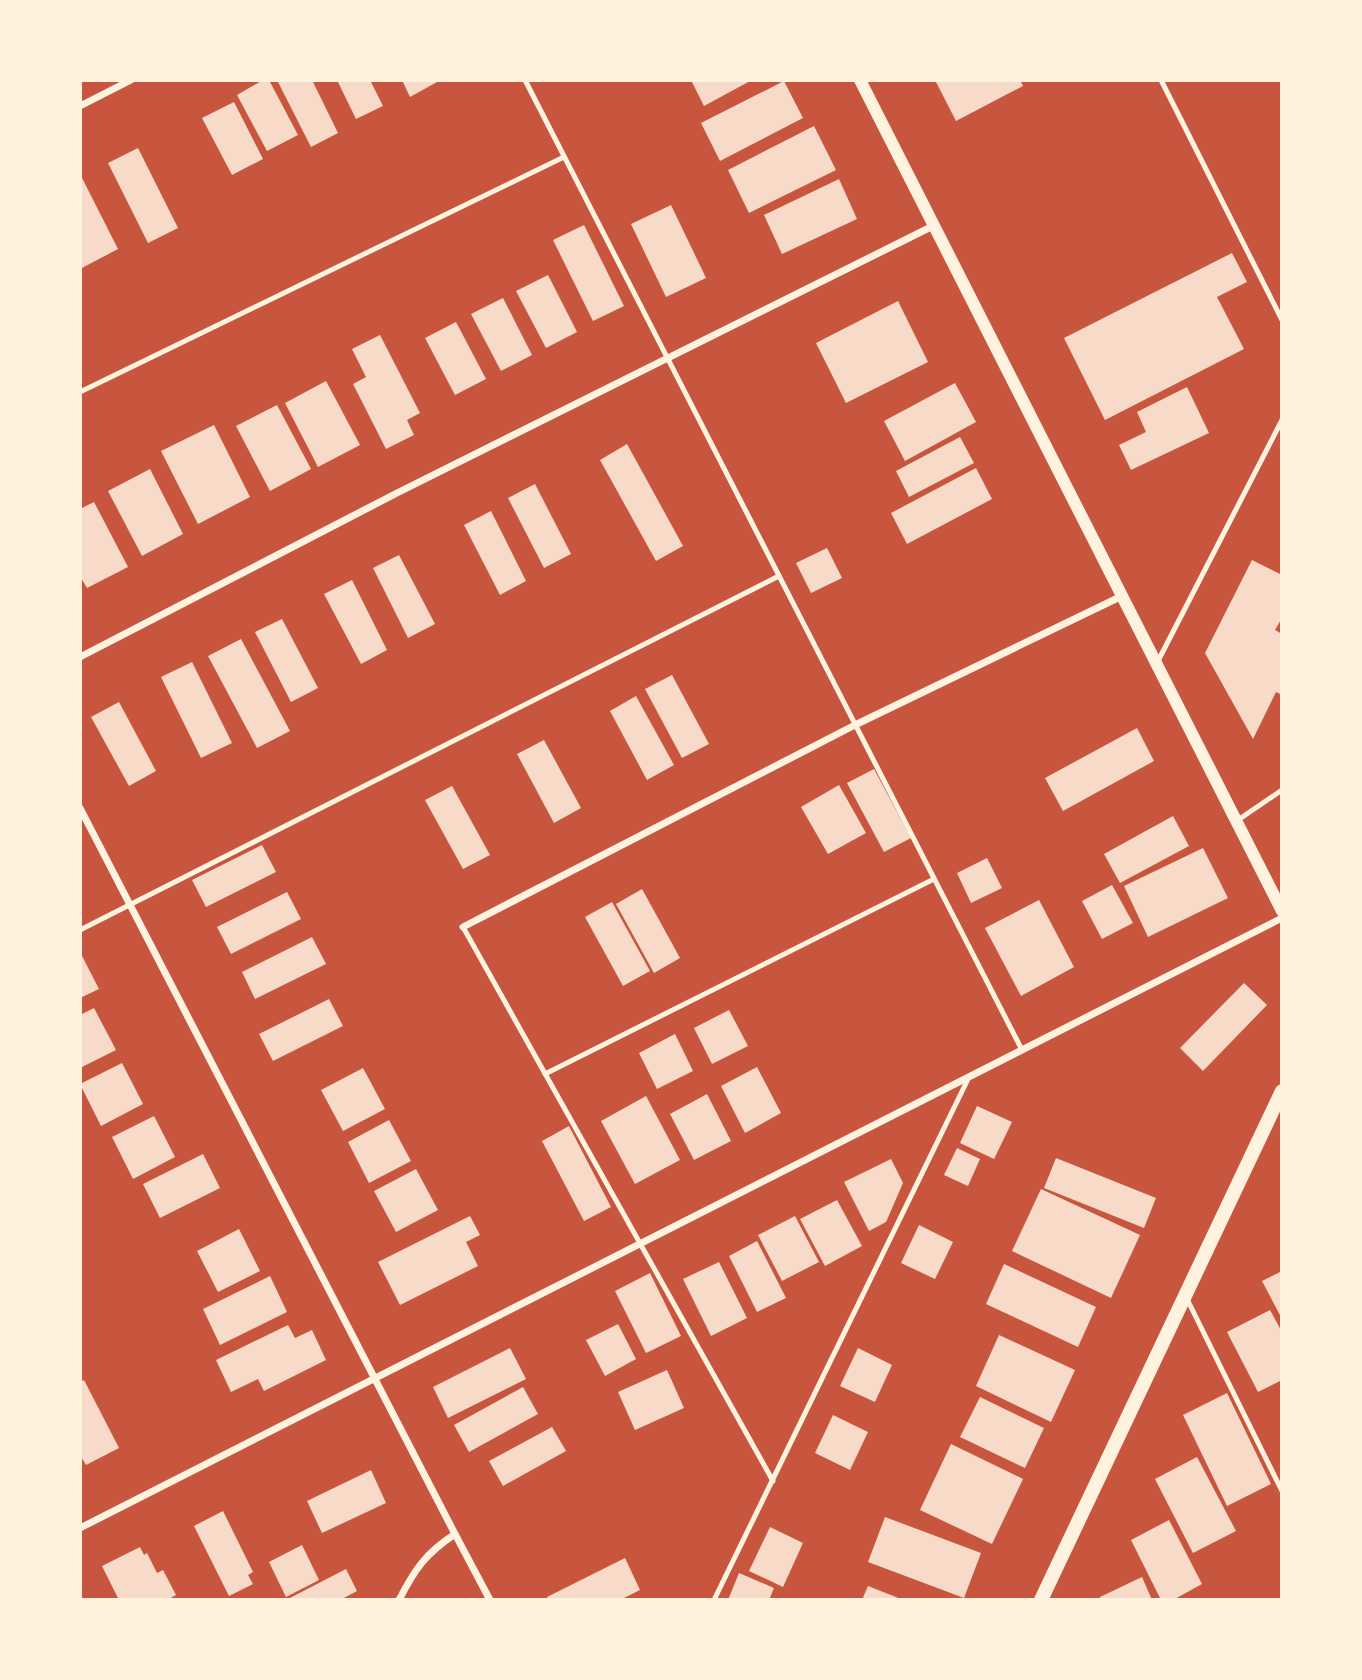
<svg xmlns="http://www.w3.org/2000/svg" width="1362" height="1680" font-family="Figtree,sans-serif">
	<rect width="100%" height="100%" fill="#c8553d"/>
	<!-- building -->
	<g fill="#f7dbc8">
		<polygon points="263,80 269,80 298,135 267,151 237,95"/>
		<polygon points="277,80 312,80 338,133 311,147"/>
		<polygon points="337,80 370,80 383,106 356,119"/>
		<polygon points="402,80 436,80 437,82 410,97"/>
		<polygon points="691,80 752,80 704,106"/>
		<polygon points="935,80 1020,80 1023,86 956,121"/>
		<polygon points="784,81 803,118 720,161 701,123"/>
		<polygon points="234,102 263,159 232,175 202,118"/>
		<polygon points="814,126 836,170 749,213 728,170"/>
		<polygon points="138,148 178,228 148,243 108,163"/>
		<polygon points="80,174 118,249 80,269"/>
		<polygon points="839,179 857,219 782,254 764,215"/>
		<polygon points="671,205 706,278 666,297 631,224"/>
		<polygon points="584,225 624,306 593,321 553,240"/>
		<polygon points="1232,253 1247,282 1217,297 1244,349 1105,420 1064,338"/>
		<polygon points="548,275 577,332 546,348 516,291"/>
		<polygon points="503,298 532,355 501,371 471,314"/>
		<polygon points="898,301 928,362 846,403 816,343"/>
		<polygon points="456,322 486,379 455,395 425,338"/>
		<polygon points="380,335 420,413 407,420 414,435 386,449 353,384 366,377 352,349"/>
		<polygon points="326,381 360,445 318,467 285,403"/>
		<polygon points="955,383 976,422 905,461 884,421"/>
		<polygon points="1187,387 1209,433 1131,470 1119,445 1146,432 1137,412"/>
		<polygon points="277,405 311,469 270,491 236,426"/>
		<polygon points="214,425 250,497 198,524 161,451"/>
		<polygon points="960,437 974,463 909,497 896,471"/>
		<polygon points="627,444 683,546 656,561 600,460"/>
		<polygon points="976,468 992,499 907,544 891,513"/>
		<polygon points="150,469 183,534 142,556 108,491"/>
		<polygon points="535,484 571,554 544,568 508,498"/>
		<polygon points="94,502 128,567 87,588 80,576 80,509"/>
		<polygon points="491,511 526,581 500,595 464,525"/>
		<polygon points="827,548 842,578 811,593 796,563"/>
		<polygon points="399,555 435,624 408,638 373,568"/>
		<polygon points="1252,560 1282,575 1282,618 1275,630 1282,634 1282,695 1276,692 1253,739 1205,653"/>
		<polygon points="352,580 387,650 361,664 324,594"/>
		<polygon points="282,619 318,688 291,702 255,632"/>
		<polygon points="241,639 290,731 257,748 208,656"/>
		<polygon points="192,662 232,743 201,758 161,677"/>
		<polygon points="672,675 709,744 682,758 645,689"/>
		<polygon points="636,696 674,765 647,780 610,711"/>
		<polygon points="119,702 156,771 129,786 91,717"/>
		<polygon points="1137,728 1154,761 1063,811 1045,778"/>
		<polygon points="544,740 581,808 554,823 517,754"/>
		<polygon points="874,769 911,838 884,852 847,783"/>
		<polygon points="839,785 866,833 828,854 801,807"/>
		<polygon points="452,786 490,855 463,869 425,800"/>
		<polygon points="1173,816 1189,846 1120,883 1104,854"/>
		<polygon points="262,845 276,872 206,907 192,880"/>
		<polygon points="1203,848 1228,898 1148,937 1124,886"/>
		<polygon points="987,858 1002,888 971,903 957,873"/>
		<polygon points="1112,885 1133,923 1102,939 1082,901"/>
		<polygon points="642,889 680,958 654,973 616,904"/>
		<polygon points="287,892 301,919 231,954 217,927"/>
		<polygon points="1039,900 1074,967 1021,996 985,928"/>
		<polygon points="612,902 650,971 623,986 585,917"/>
		<polygon points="312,937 326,964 255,999 242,972"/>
		<polygon points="80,952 99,989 80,998"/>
		<polygon points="1244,983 1267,1005 1203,1071 1180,1048"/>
		<polygon points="329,999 343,1026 273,1061 259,1034"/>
		<polygon points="94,1008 116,1050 80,1068 80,1015"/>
		<polygon points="729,1010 748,1046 712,1064 694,1028"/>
		<polygon points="675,1034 693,1071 657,1089 639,1053"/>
		<polygon points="122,1063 143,1104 101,1126 80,1084"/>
		<polygon points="757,1067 781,1113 745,1133 721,1086"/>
		<polygon points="363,1068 385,1109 343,1131 321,1090"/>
		<polygon points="707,1094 731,1141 694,1160 670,1114"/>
		<polygon points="646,1096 680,1160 635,1184 601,1121"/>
		<polygon points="977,1106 1012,1122 994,1159 960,1143"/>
		<polygon points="154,1116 175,1157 133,1179 112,1137"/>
		<polygon points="389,1120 411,1161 369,1183 348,1142"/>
		<polygon points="569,1126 611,1207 584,1221 542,1141"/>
		<polygon points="957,1148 980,1159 968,1186 944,1175"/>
		<polygon points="203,1154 220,1188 160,1218 143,1184"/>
		<polygon points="1056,1158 1156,1198 1144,1228 1044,1188"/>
		<polygon points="891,1159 903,1183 886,1222 869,1231 844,1182"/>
		<polygon points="416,1169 438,1210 396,1232 374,1191"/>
		<polygon points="1041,1189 1140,1235 1111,1298 1012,1251"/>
		<polygon points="837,1200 862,1246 825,1266 800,1219"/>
		<polygon points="470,1216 480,1235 466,1242 478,1266 400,1305 378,1262"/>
		<polygon points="795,1216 819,1262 782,1281 758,1235"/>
		<polygon points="919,1225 953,1242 935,1279 901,1263"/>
		<polygon points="239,1229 260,1271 218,1292 197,1251"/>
		<polygon points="757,1241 786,1298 757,1312 729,1256"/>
		<polygon points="719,1262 747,1318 711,1336 683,1279"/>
		<polygon points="1004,1264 1096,1307 1078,1347 986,1304"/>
		<polygon points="1282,1271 1282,1319 1262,1281"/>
		<polygon points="650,1273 681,1336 646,1353 615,1291"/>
		<polygon points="270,1276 287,1312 220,1345 203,1309"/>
		<polygon points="1270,1310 1282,1332 1282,1380 1258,1392 1227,1332"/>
		<polygon points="618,1324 636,1359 605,1376 586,1340"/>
		<polygon points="288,1325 295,1338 312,1330 326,1360 264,1391 258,1379 231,1392 216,1360"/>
		<polygon points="999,1335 1075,1370 1051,1422 976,1386"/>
		<polygon points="510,1348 526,1379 448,1418 433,1387"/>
		<polygon points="858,1348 892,1365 875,1402 840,1386"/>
		<polygon points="667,1370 684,1408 635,1430 618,1392"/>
		<polygon points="84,1380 119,1448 86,1465 80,1455 80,1382"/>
		<polygon points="523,1387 538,1414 469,1452 454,1425"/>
		<polygon points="1227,1393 1271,1484 1227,1506 1183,1415"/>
		<polygon points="980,1397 1044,1428 1025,1468 960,1437"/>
		<polygon points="833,1415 868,1432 850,1470 815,1453"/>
		<polygon points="552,1427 566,1451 503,1486 489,1461"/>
		<polygon points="951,1444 1023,1479 992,1544 920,1510"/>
		<polygon points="1197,1457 1236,1531 1193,1553 1155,1479"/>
		<polygon points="371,1470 386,1503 322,1533 307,1501"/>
		<polygon points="223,1511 253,1572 248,1575 253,1584 229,1596 194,1526"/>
		<polygon points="885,1517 981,1553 964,1598 868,1562"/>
		<polygon points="1169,1520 1202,1584 1173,1600 1161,1600 1131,1540"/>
		<polygon points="770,1527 803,1543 783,1587 749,1571"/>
		<polygon points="302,1545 319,1580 286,1597 269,1562"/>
		<polygon points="140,1547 144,1555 147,1553 157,1573 163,1570 176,1595 167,1600 119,1600 102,1566"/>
		<polygon points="625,1558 640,1590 620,1600 549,1600 547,1597"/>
		<polygon points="346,1569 357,1591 340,1600 286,1600"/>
		<polygon points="739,1573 774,1588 769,1600 728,1600"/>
		<polygon points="1142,1577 1152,1600 1101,1600 1100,1597"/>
		<polygon points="868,1586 901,1599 901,1600 862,1600"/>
	</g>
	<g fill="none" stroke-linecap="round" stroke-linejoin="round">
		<!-- service -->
		<g stroke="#fff3e0" stroke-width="5">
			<polyline points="525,80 1022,1050"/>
			<polyline points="1161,80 1282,320"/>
			<polyline points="80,392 564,157"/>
			<polyline points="1158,661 1282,420"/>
			<polyline points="1238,820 1282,790"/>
			<polyline points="463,927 773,1481"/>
			<polyline points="80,930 779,576"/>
			<polyline points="545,1074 934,879"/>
			<polyline points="1187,1299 1282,1491"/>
			<polyline points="714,1600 969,1077"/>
		</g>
		<!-- minor -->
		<g stroke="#fff3e0" stroke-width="7">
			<polyline points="80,106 131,80"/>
			<polyline points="80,657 397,493 933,226"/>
			<polyline points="80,808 455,1534 490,1600"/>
			<polyline points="463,927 855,725 1122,596"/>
			<polyline points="80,1528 1282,918"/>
			<path d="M399,1600C415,1569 425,1554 455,1534"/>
		</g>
		<!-- tertiary -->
		<polyline stroke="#fff3e0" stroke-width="12" points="860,80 1282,911"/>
		<!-- secondary -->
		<polyline stroke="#fff3e0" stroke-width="14" points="1041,1600 1282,1091"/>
	</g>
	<!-- border -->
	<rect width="1362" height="1680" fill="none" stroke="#fff3e0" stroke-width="164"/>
</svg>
